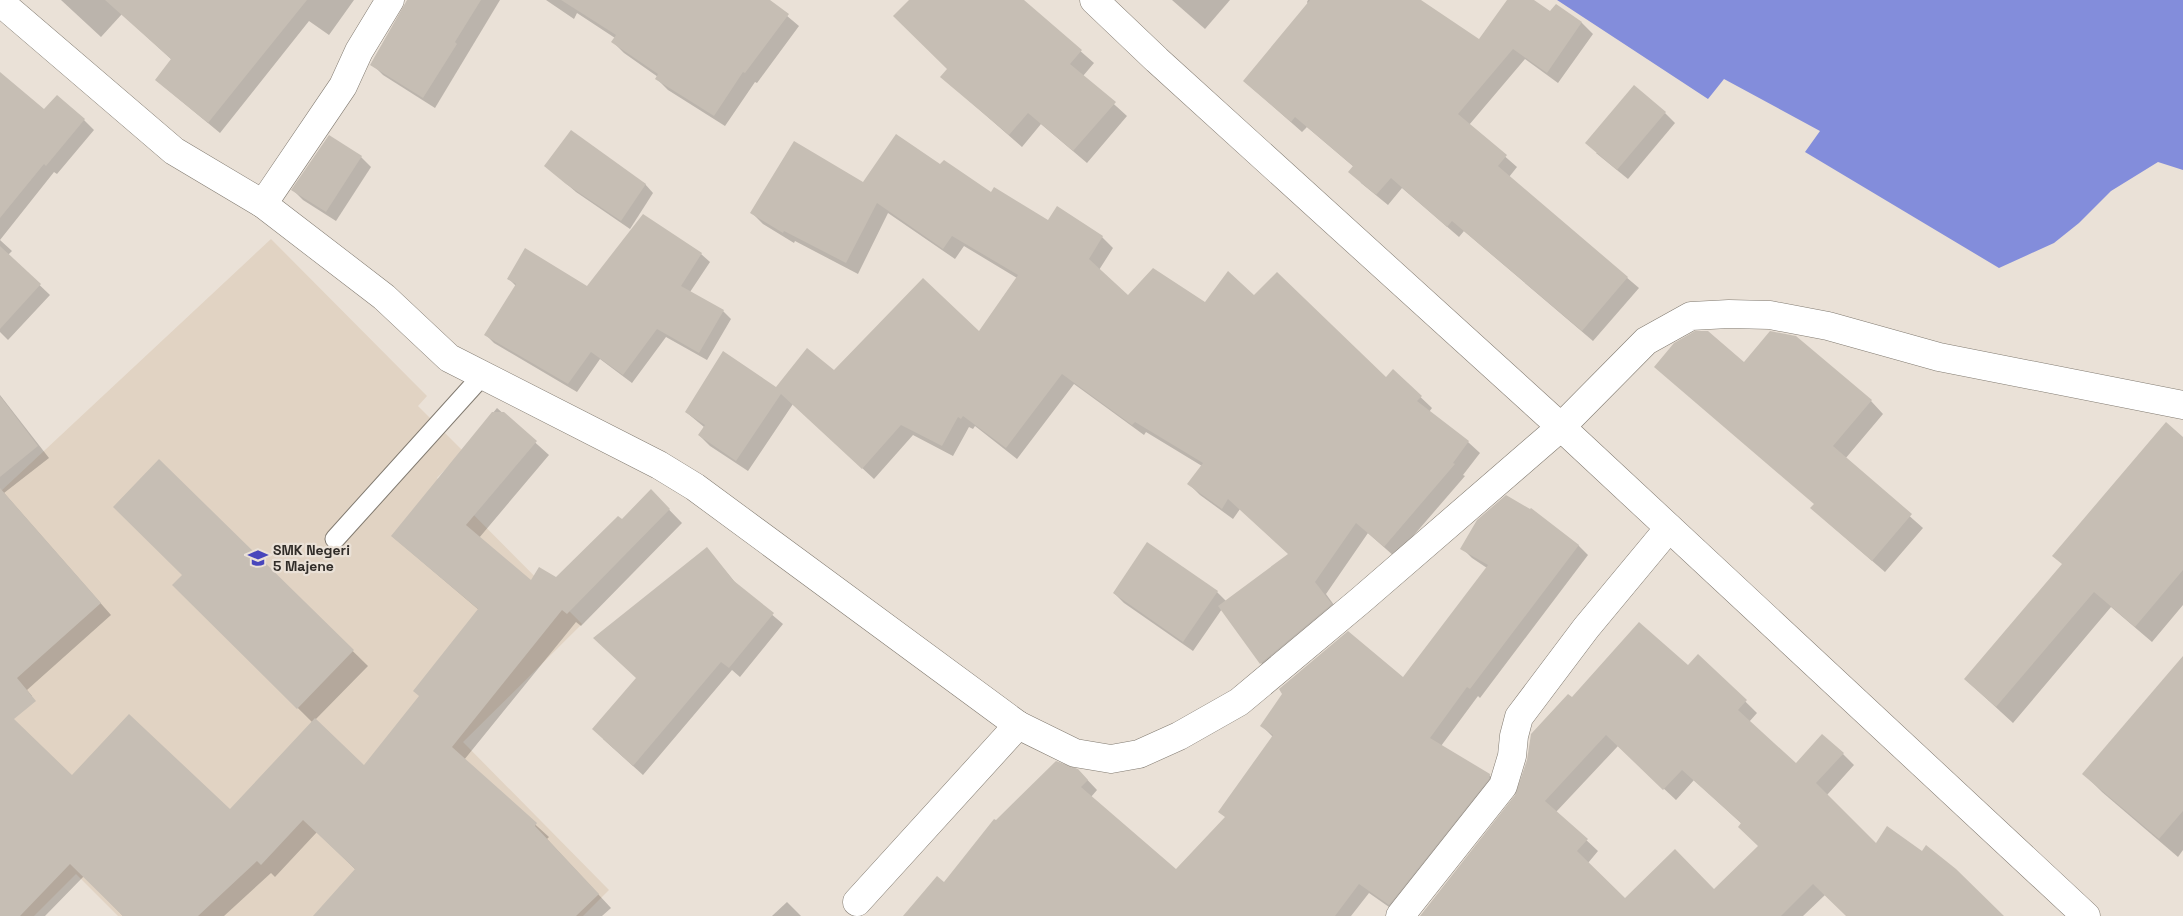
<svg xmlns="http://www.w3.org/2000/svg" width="2183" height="916" font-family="'Space Grotesk',sans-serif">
	<rect width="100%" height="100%" fill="#eae1d7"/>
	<!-- built -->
	<polygon fill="#e1d3c3" points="271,239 427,396 418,406 463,451 437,478 582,624 463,742 609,890 583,916 118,916 76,874 34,916 0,916 0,492"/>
	<!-- water -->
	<polygon fill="#838ddb" points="1557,0 2183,0 2183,170 2158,162 2111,191 2079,223 2054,243 1999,268 1805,152 1820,131 1724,79 1708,99"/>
	<!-- shadow -->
	<g fill="#0003" fill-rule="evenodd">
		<polygon points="61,0 354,0 329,35 309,21 220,133 156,80 172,60 122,14 101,37"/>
		<polygon points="409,0 500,0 435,108 383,75 372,64"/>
		<polygon points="546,0 768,0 799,26 757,83 755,82 725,126 668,90 657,79 658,77 624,53 613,42 615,38 577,13 574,19"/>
		<polygon points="910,0 1022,0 1094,63 1083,76 1127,116 1087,163 1041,124 1022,147 942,77 948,69"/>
		<polygon points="1172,0 1230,0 1205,29"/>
		<polygon points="1308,0 1418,0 1479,41 1508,0 1532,0 1550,13 1556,5 1582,23 1593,34 1558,83 1525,59 1469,125 1517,167 1509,177 1639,288 1593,341 1464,231 1459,237 1402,188 1388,205 1361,183 1354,167 1307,127 1302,132 1244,81 1308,4 1307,2"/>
		<polygon points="0,74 45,111 84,120 94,130 57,174 54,172 0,240"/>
		<polygon points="1665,113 1675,123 1628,179 1596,153"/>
		<polygon points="329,136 361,157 371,167 336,221 303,200 293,190"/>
		<polygon points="546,166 645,184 653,193 630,229 576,192"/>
		<polygon points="941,166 991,194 1048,221 1102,237 1113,248 1099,270 1128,297 1205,304 1255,297 1386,378 1393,371 1432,408 1429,412 1468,442 1480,453 1463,475 1465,476 1395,557 1368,533 1326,594 1342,616 1272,674 1261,663 1222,609 1193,651 1124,603 1114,593 1148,544 1217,592 1226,601 1290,555 1240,509 1233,519 1200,495 1189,484 1202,466 1146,432 1144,435 1074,384 1017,459 975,426 973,429 969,427 953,456 913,435 874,479 793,404 748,471 710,446 699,435 704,427 686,412 979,333 1017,278 964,246 955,259 888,213 858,274 795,241 794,243 763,224 752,213 863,184"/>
		<polygon points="0,240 12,251 8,255 50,295 8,340 0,332"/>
		<polygon points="701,254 710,262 690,292 723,311 731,319 707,360 666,337 632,383 600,359 577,392 494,343 486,335 516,286 509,279 588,288"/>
		<polygon points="1744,363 1871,401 1883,414 1845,459 1923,528 1885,572 1825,520 1815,505"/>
		<polygon points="0,395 49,458 4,493 111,615 27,690 32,696 0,728"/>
		<polygon points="497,408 549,455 479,538 531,582 556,578 622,521 651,491 682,523 581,626 576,622 464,760 549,837 547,839 611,908 602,916 315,916 356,870 317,832 275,877 271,873 224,916 123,916 84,876 45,916 0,916 0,781 72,777 231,811 313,723 174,585 184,575 159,461 368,666 315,720 364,767 420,696 479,610 392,536"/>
		<polygon points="2183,439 2183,605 2152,642 2111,607 2013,723 1965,679"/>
		<polygon points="1578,545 1588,555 1480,698 1478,696 1441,746 1489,775 1500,785 1399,914 1369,893 1351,916 905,916 944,883 996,822 1078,770 1097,790 1091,797 1176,871 1226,818 1273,737 1262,726 1403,679 1487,568 1472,558 1462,548"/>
		<polygon points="707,549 739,587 783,624 740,677 732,670 643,775 603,739 638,679"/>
		<path d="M1699,656L1757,713L1749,722L1796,764L1843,754L1854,765L1827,795L1876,845L2002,916H1847L1825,895L1803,916H1423L1517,796L1572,699L1688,667ZM1618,746L1676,800L1694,780L1742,824L1760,846L1715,891L1625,899L1588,863L1598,851L1556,812Z"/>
		<polygon points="2183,658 2183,850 2178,857 2102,792 2084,774"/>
		<polygon points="787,902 801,916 772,916"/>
	</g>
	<!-- building -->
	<g fill="#c6beb4" fill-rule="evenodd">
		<polygon points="105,0 307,0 208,123 155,80 171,59"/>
		<polygon points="407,0 481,0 455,42 457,44 423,98 370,65"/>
		<polygon points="561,0 770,0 789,14 745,73 743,72 714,116 655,79 658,74 611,42 616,35"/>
		<polygon points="909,0 1024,0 1082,50 1070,64 1116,102 1073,151 1028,113 1009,135 940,77 947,69 893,16"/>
		<polygon points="1310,0 1421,0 1479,39 1507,0 1534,0 1550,11 1556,4 1582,22 1547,73 1513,49 1458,114 1507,155 1498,166 1628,277 1582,331 1452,221 1447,227 1391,178 1376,195 1348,172 1353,166 1295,117 1291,122 1243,81"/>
		<polygon points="0,72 44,109 57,95 85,119 46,166 44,164 0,218"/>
		<polygon points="1634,85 1666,112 1617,170 1585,143"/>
		<polygon points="571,130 646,184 621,221 566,184 544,166"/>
		<polygon points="896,134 940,164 944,160 991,192 994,187 1048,220 1057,206 1103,236 1089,259 1128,295 1153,268 1205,302 1228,271 1254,295 1277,272 1386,377 1393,369 1422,396 1417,401 1469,441 1453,463 1455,464 1384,547 1356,523 1315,582 1332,604 1260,664 1218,606 1288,554 1228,499 1222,509 1187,484 1203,463 1135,422 1132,425 1062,374 1006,448 963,416 961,419 958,417 942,446 901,425 862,469 781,394 736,461 698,435 705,425 685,412 723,351 776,387 807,348 834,370 923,278 979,331 1018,275 952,236 943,249 877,203 846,263 784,231 783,233 750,213 794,141 863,182"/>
		<polygon points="329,135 362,156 326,212 291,190"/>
		<polygon points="643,214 702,253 681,286 724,310 699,353 657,329 623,375 591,352 568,384 484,335 516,284 507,279 525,248 587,286"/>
		<polygon points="0,246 41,284 0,329"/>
		<polygon points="1695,331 1708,331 1744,362 1770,331 1796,336 1872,400 1833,446 1912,514 1872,561 1810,508 1814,504 1654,367 1674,343"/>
		<polygon points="0,396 38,446 0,477"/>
		<polygon points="492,412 504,412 537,441 466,525 531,580 539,567 556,577 618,516 622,519 651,489 670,509 567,614 562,610 452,747 537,823 535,826 599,894 576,916 313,916 355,869 303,820 261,865 257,861 198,916 123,916 70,864 20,916 0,916 0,488 101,603 17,678 36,701 14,719 72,775 129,714 230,809 315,718 364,765 419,696 413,691 478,609 391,536"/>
		<polygon points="2166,422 2183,437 2183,570 2135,627 2094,592 1996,707 1964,679 2062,564 2052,556"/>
		<polygon points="159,459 354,650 297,709 172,585 182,575 113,507"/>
		<polygon points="1506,495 1530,509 1531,508 1579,545 1470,689 1467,687 1430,738 1490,774 1489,779 1389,905 1359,884 1335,916 903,916 937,876 944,882 994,819 996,820 1056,761 1078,769 1088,780 1081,787 1176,869 1225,817 1218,812 1273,735 1260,726 1282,694 1279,689 1348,631 1403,677 1488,565 1460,549 1477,520"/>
		<polygon points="1147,542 1218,591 1183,642 1113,593"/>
		<polygon points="707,547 734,581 774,613 729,668 721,662 633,766 592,729 636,678 593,638"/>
		<path d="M1639,622L1688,665L1698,654L1747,700L1738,710L1796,763L1822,734L1844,753L1816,783L1876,843L1887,826L1922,851L1926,845L1956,869L2004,916H1846L1813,884L1781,916H1420L1515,795L1527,760L1531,734L1568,694L1572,697ZM1606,735L1663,790L1682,770L1741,823L1738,827L1758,846L1714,889L1675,849L1625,898L1577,851L1588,839L1545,801Z"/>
		<polygon points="2183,656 2183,811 2159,839 2082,774"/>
	</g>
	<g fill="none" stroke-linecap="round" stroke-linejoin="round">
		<defs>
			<polyline id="lane" points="335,539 482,376"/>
			<g id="street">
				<polyline points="0,2 174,151 263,204 384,297 449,358 659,465 695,487 1018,725 1075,753 1111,759 1139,754 1179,736 1239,702 1361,600 1561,427 1646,341 1691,316 1729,314 1770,315 1828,326 1939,357 2183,405"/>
				<polyline points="263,204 343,86 359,51 390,0"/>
				<polyline points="857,902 1018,725"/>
				<polyline points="1400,916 1503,786 1512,756 1514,736 1519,717 1586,628 1669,528"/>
			</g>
			<polyline id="highway" points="1094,0 1157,60 1561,427 2086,916"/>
		</defs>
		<!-- lane casing -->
		<use href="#lane" stroke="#817a70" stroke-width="21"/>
		<!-- street casing -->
		<use href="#street" stroke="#817a70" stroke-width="29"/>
		<!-- highway casing -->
		<use href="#highway" stroke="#817a70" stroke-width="29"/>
		<!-- lane -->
		<use href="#lane" stroke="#fff" stroke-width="19"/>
		<!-- street -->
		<use href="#street" stroke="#fff" stroke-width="28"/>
		<!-- highway -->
		<use href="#highway" stroke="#fff" stroke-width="28"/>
	</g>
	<!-- icons -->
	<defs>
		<symbol id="school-bare" viewBox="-9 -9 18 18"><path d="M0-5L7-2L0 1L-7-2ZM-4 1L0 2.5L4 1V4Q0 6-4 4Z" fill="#4846bc" stroke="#eae1d7" stroke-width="2.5" paint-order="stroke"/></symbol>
	</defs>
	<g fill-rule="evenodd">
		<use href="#school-bare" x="244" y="544" width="28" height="28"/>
	</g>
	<g text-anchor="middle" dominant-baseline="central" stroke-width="4.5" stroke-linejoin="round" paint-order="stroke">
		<!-- poi labels -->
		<g font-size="14" font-weight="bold" fill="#312d29" stroke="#eae1d7" text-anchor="start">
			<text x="273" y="550">SMK Negeri<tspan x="273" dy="16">5 Majene</tspan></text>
		</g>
	</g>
</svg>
